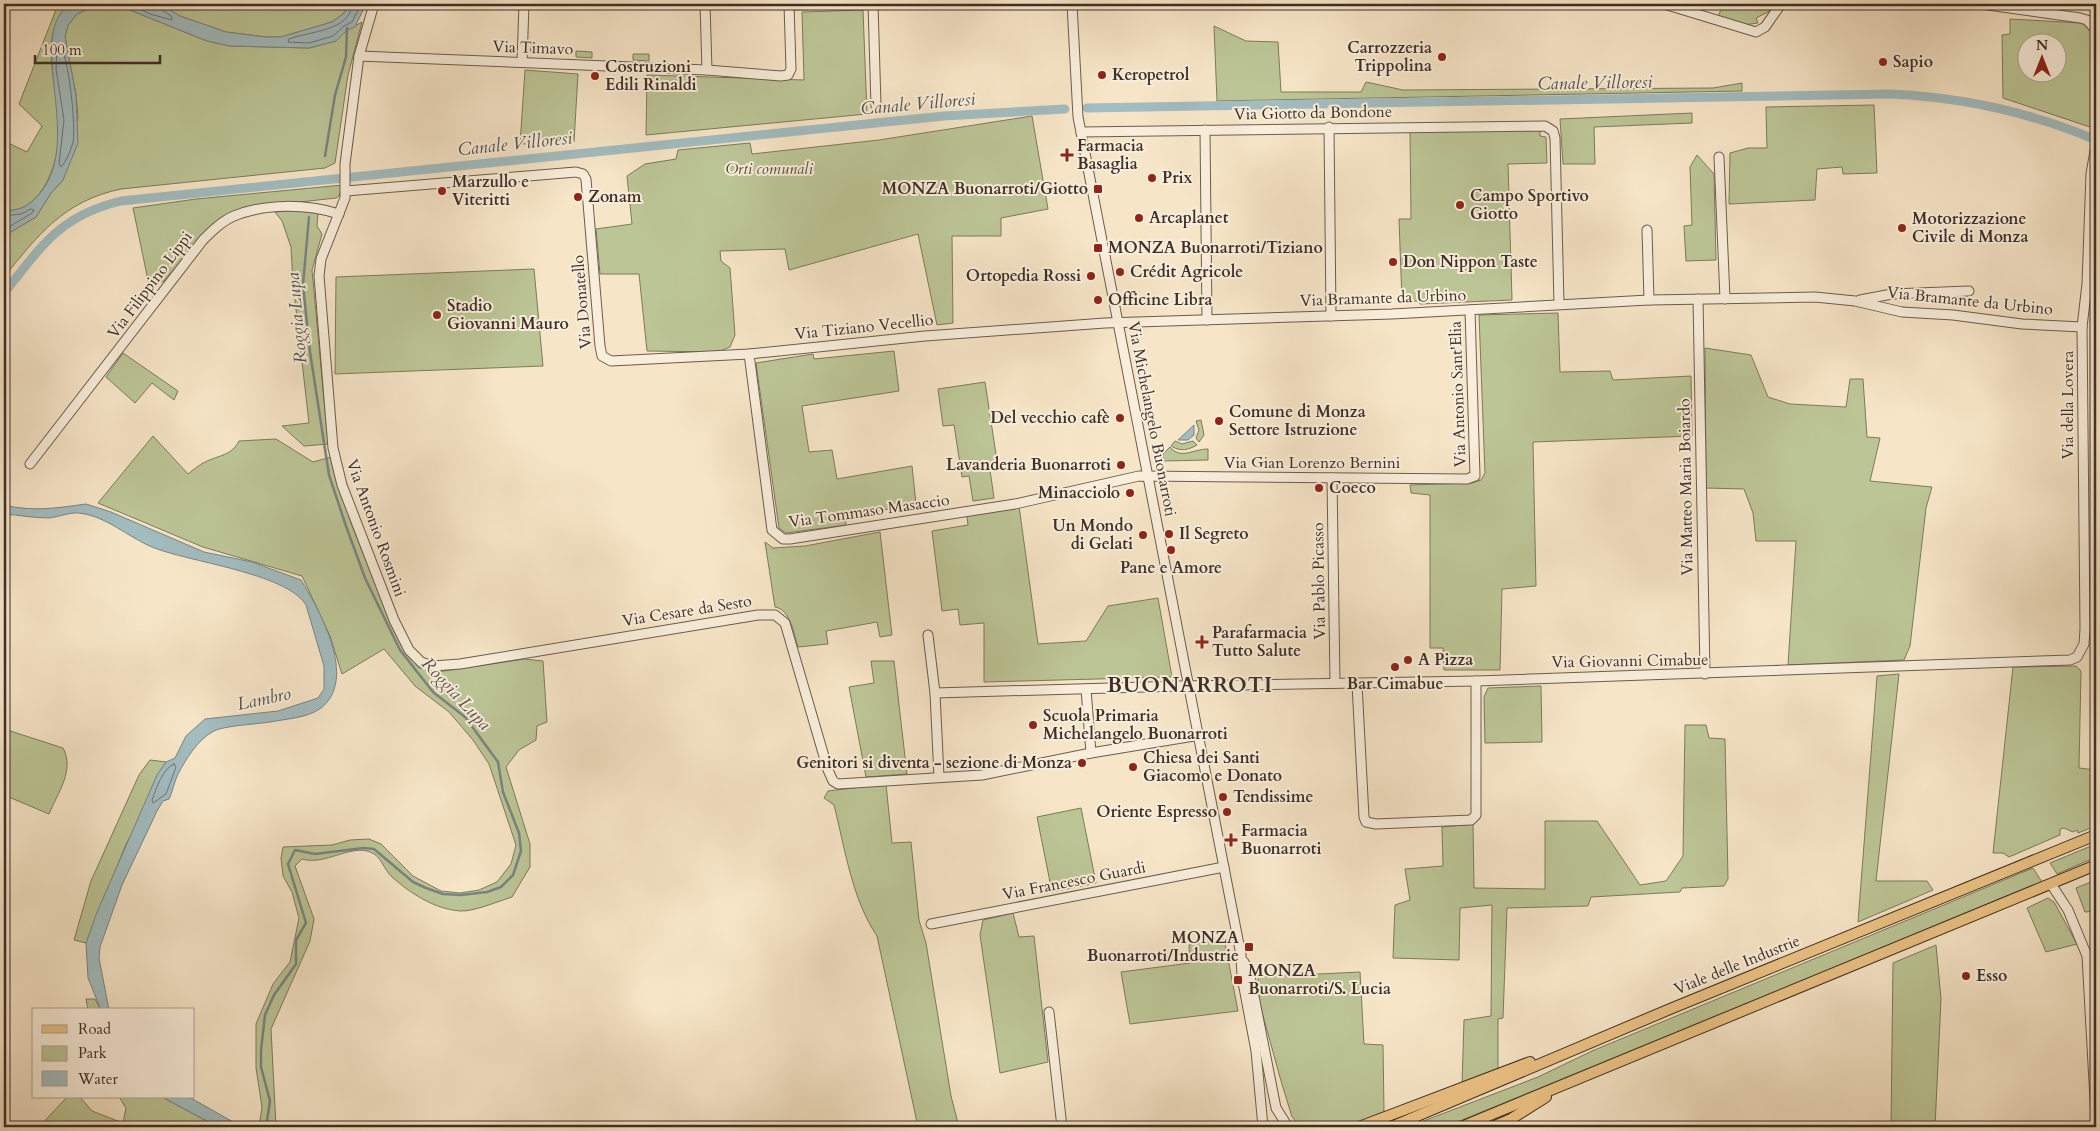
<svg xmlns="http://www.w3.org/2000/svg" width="2100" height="1131" font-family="Cardo,serif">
	<rect width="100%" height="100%" fill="#f6e5c7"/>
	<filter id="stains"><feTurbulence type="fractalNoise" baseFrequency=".004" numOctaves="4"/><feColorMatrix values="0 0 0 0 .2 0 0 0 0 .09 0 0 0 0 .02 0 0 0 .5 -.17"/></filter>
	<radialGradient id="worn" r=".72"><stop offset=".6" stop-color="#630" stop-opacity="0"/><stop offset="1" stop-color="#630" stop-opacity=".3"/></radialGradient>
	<!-- green -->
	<g fill="#bcc596" stroke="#7d7a5e" fill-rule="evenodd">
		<path d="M63,4H70C39,29 55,80 58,113C62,144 54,187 26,206C19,210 11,210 4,212V141L27,152L42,126L19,104L57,7Z"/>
		<path d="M95,4H115L207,41L230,46L309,48L336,41L347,30L362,22L348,75L335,163L325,168L121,189C64,201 39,234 4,277V236L36,217L51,193L63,180L78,117L76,95L65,37L68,25L77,14Z"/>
		<polygon points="160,4 349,4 343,14 332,22 281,37 266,37 226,32 180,16"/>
		<polygon points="1723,4 1778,4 1774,9 1756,18 1758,23 1743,25 1718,17"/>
		<polygon points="863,10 867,114 646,135 647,75 804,80 802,12"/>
		<path d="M2010,19L2082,23L2089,27L2096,40V129L2003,98L2002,35L2010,34ZM2028,42H2058V72H2028Z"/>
		<polygon points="1214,26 1246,41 1278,42 1281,92 1361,92 1366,82 1403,90 1713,88 1742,83 1742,91 1217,101"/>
		<polygon points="531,46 546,47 546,50 554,50 554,54 530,53"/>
		<polygon points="576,51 592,52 592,58 576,57"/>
		<polygon points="633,54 649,54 649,61 633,60"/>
		<polygon points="525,70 578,74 574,142 520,144"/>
		<polygon points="1874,105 1877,173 1843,174 1842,167 1817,169 1815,200 1729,204 1730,153 1748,148 1767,148 1766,107"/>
		<polygon points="1692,113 1692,123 1594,127 1595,164 1563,164 1560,119"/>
		<polygon points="1032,116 1048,209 1001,218 1001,236 952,236 953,323 937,325 918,234 789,270 785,249 720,251 721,261 730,268 735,335 730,347 718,352 647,351 639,274 600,274 596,229 632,224 627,176 645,164 676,159 678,150 750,143 752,154 879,140"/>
		<polygon points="1540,130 1540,136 1546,137 1547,163 1508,164 1512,300 1420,304 1419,301 1402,301 1399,219 1411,219 1410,132"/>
		<polygon points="1697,155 1714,174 1716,260 1686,261 1684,226 1692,225 1690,167"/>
		<polygon points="343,185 339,196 336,198 246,208 193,247 164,281 149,285 133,208 196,199"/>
		<polygon points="298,210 318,213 317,226 322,234 312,270 328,444 304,446 282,426 309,423 293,283 291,247 282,221 275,212"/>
		<polygon points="2096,266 2096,477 2095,477"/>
		<polygon points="534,269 543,366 335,374 336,277"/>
		<polygon points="1558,313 1560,372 1610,371 1613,380 1691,376 1692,436 1533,442 1536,586 1502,589 1500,670 1444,670 1443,648 1430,648 1430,495 1411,493 1410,485 1472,483 1481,480 1485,473 1479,315"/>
		<polygon points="1705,348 1751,355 1768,397 1790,404 1846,407 1850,379 1863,379 1867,437 1880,438 1870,481 1932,487 1926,508 1910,646 1904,660 1788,665 1796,541 1756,541 1753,513 1744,489 1706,488"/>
		<polygon points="894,351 899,391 802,406 809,452 832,450 837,479 912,466 916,504 845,517 846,525 786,533 779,528 756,363 813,354 814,359"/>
		<polygon points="123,353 178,391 174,400 152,383 135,403 106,377"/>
		<polygon points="985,382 997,461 989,463 994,498 973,501 969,476 962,477 954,425 943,426 938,389"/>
		<polygon points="1201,420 1204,435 1199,442 1196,438 1199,430 1196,421"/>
		<path d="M153,436L188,474C193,470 199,465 205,462C219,455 231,456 239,441L276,439L313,462L331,457L351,523L379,593L401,645L419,668L437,672L525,659L543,661L547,722L537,726L536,740L519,750L506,767L530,844V867L512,897C499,901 473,912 460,911C434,909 410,893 392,877C383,869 382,856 370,852C351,844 324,866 302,859L295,866L314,919L310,941L271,1029L276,1127H259L262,1107L256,1068V1024L273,984L290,962L299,918L292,892L283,876L281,858L283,847L332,845L350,840L369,839L381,844L413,876L441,891L460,893L479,890L497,882L511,864L516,845L489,764L473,740L449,712L415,686L384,649L342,674L330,636L302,576L203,547L98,503Z"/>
		<path d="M1175,441L1182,444L1193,441L1197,445C1188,450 1181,452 1171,446Z"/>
		<path d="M1170,447C1181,460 1193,449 1208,449V460L1164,461L1163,454Z"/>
		<polygon points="1019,506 1038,644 1086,641 1108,606 1158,598 1172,677 984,682 984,623 960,625 958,609 942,611 932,531 968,525 967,516"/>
		<path d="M880,532L892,635L880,637L877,622L826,631L828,644L798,647C794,634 790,609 775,607L765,542L773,548L805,546Z"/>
		<polygon points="2089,590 2096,591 2096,656 2091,657"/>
		<polygon points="871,661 894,661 907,774 866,777 849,687 874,683"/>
		<polygon points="2076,666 2081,671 2079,768 2096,770 2096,826 2078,833 2077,830 2073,832 2064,828 2060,829 2060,835 2009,857 2003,853 1993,853 2013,667"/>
		<polygon points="1899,674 1876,881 1927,881 1933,890 1858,922 1877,676"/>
		<polygon points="1541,686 1542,742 1485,743 1484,697 1488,688"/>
		<polygon points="1685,725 1706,725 1709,738 1725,739 1728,879 1724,886 1682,888 1680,892 1591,897 1588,906 1507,908 1503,1018 1498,1019 1498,1071 1462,1085 1464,1020 1491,1016 1492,905 1460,908 1459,960 1393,958 1395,905 1410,900 1405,869 1443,866 1442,827 1473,824 1474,888 1545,889 1545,821 1597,821 1640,885 1666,881 1683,856"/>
		<path d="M4,729L63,748C75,770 58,792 49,814L4,795Z"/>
		<polygon points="150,760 166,762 157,776 136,826 126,844 86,943 74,940 91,881 139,775"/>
		<path d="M886,784L892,843L911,842L919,920L926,943L951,1096L959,1127H918L877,936C852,899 845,849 834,805L824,798L828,791Z"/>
		<polygon points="1081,808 1096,883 1052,892 1037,817"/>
		<polygon points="2096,844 2096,857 2057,874 2050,863"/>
		<polygon points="2033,868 2042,882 1445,1127 1408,1127 1538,1077 1592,1051"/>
		<polygon points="2096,880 2096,911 2085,912 2076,888"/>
		<polygon points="2048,898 2054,902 2077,944 2046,952 2027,908"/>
		<polygon points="1013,913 1019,937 1034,936 1048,1062 1000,1073 980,935 983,920"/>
		<polygon points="1224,938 1238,1011 1130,1024 1121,972 1190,963 1189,945"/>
		<polygon points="1936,945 1941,999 1935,1127 1891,1127 1893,963"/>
		<polygon points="1360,972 1364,1044 1383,1045 1384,1112 1346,1127 1301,1127 1292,1117 1281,1081 1259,1001 1258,977"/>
		<polygon points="86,999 95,999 101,1010 88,1010"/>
		<polygon points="67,1097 80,1097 92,1111 123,1123 126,1108 119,1097 162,1097 218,1127 39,1127"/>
	</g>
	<!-- water -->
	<g fill="#a2bcc0" stroke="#7a8483">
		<path d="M70,4H100L77,14L68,25L65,37L76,95L78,143L63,180L51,193L36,217L4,236V212C11,210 19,210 26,206C96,158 20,38 70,4Z"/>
		<polygon points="115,4 160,4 180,16 226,32 266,37 281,37 332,22 343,14 349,4 366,4 355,27 347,30 336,41 309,48 230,46 207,41"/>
		<polygon points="1194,425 1194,435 1188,440 1178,440"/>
		<path d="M86,504L111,512L204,552L252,562L301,580C320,611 358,679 321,708C308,718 285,719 270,722C257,724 223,726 214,731C198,739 186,759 178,774C174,782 173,791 169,799L163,801L157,811L122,885L100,947L99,958L109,1010H101L88,978L86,943L97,912L157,775L166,762L175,758L186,736L205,719L278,711L318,698L324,689V666L306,605C287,573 188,562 152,547C128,537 106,516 79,513C70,512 59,517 49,518C34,518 19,515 4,514V505C33,512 57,508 86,504Z"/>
		<polygon points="162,1097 189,1097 242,1127 218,1127"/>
	</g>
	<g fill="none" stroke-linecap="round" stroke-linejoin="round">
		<!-- shore -->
		<g stroke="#707674" stroke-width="1">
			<polyline points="129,4 150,14 172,20 172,17 161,9 159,4"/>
			<path d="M353,4C349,32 309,31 289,39L288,42L309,43L333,36L344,26L352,22L361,4"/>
			<path d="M60,45C69,57 76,127 73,142C71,150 66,162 61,167L59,164L64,120L56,69L57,47Z"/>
			<polyline points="4,216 21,214 31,209 34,210 32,213 4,230"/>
			<path d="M174,764L176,767L166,794L153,803L152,800C156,789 163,768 174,764Z"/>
		</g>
		<!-- stream -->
		<g stroke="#7a8483" stroke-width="2.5">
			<polyline points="325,156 335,95 346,57 347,28"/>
			<polyline points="266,1127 270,1101 261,1067 261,1050 265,1015 274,995 296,964 296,940 306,923 288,864 295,850 315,854 363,848 374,849 413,882 426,888 443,894 461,895 487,892 501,887 513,875 521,851 519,833 503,792 498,762 465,717 433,692 400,650 365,578 346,526 329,475 310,352 303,285 309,217"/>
		</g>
		<!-- canal -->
		<g stroke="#a2bcc0" stroke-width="9">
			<path d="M1087,108L1890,94C1962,97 2030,112 2096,140"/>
			<path d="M4,293C42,246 59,216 121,201L944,116L1065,109"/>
		</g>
		<defs>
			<g id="minor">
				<polyline points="374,4 359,56 345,164 345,198 321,259 319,276 333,448 342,485 394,620 409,650 421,662 433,666 460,664 758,615 775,615 785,623 828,770 833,781 838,784 982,775 1091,753 1200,735"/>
				<polyline points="705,4 707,70"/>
				<polyline points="873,4 876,106"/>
				<polyline points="1072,4 1078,117 1241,955 1242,977 1256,1051 1263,1127"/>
				<polyline points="1664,4 1756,32 1765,27 1781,4"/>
				<polyline points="1981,4 2080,18 2087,20 2096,30"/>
				<polyline points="789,5 833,4"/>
				<polyline points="359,56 707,70 781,76 788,75 791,69 789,4"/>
				<polyline points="522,62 524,4"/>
				<polyline points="1329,127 1331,316"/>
				<polyline points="1205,130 1207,320"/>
				<polyline points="1081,132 1545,126 1553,131 1555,138 1559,304"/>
				<polyline points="1719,157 1725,299"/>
				<polyline points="346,191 576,172 583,174 586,179 600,346 602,356 611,361 749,354 925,336 1105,323 1392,314 1649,300 1815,297 1855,301 1902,312 1953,315 2022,324 2082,327"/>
				<polyline points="1647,230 1649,300"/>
				<polyline points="1698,299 1705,674"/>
				<polyline points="1860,300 1892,294 1969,291"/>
				<polyline points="749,354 772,530 783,539 790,539 1015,504 1139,476 1467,479 1475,476 1470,310"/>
				<path d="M30,464L203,240C212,231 222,221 234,216C266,203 307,204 339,214"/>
				<polyline points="1332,478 1335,683"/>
				<polyline points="928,635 935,693 939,777"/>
				<polyline points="1357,684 1364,817 1366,822 1376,824 1471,820 1476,815 1476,681"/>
				<polyline points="1086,689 1091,753"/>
				<polyline points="935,693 1179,686 1476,681 2070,660 2077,657 2084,644 2085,629 2082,327 2087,284 2091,174 2096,145"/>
				<polyline points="2051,884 2068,910 2087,956 2096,1118"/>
				<polyline points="931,924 1224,867"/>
				<polyline points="1244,962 1250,976 1276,1108 1288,1127"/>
				<polyline points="1049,1012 1062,1127"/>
			</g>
			<g id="major">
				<polyline points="1359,1127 1530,1062"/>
				<polyline points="1391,1127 1670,1009 2096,835"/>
				<polyline points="1461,1127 2096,865"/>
				<polyline points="1492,1127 1511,1119 1546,1097"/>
			</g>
		</defs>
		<!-- minor casing -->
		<use href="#minor" stroke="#6c5c4f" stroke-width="11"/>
		<!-- major casing -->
		<use href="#major" stroke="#3e2f27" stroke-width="12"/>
		<!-- minor -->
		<use href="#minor" stroke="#f9eedb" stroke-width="9"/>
		<!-- major -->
		<use href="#major" stroke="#ebc284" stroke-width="10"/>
	</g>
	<!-- markers -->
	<g fill="#8f2418" stroke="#f9eedb" stroke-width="2">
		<circle cx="1442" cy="57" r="5"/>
		<circle cx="1883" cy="62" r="5"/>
		<circle cx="1102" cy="75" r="5"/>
		<circle cx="595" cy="76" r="5"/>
		<path d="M1064.5 147.5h5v5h5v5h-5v5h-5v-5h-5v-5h5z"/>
		<circle cx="1152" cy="178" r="5"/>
		<rect x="1093" y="184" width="10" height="10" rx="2.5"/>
		<circle cx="442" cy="191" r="5"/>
		<circle cx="578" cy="197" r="5"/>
		<circle cx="1460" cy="205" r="5"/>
		<circle cx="1139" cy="218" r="5"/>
		<circle cx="1902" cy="228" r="5"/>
		<rect x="1093" y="243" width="10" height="10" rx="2.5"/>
		<circle cx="1393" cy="262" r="5"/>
		<circle cx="1120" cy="272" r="5"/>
		<circle cx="1091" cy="276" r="5"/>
		<circle cx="1098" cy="300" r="5"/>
		<circle cx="437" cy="315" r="5"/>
		<circle cx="1120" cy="418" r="5"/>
		<circle cx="1219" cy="421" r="5"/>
		<circle cx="1121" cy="465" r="5"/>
		<circle cx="1319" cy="488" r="5"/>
		<circle cx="1130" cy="493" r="5"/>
		<circle cx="1169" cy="534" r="5"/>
		<circle cx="1143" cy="535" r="5"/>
		<circle cx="1171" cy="550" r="5"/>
		<path d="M1199.5 634.5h5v5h5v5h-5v5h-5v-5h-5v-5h5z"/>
		<circle cx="1408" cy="660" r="5"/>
		<circle cx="1395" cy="667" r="5"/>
		<circle cx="1033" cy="725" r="5"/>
		<circle cx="1082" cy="763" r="5"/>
		<circle cx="1133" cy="767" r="5"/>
		<circle cx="1223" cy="797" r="5"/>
		<circle cx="1227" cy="812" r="5"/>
		<path d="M1228.5 832.5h5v5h5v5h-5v5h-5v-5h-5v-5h5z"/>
		<rect x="1244" y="942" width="10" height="10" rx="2.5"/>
		<circle cx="1966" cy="976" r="5"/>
		<rect x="1233" y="975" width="10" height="10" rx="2.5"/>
	</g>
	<g text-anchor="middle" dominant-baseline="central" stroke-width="4" stroke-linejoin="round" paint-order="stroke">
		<!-- street labels -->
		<g font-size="16" fill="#3e2f27" stroke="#f9eedb">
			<text transform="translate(533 48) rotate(2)">Via Timavo</text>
			<text transform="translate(1313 113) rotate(-1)">Via Giotto da Bondone</text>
			<text transform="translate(150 285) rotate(-53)">Via Filippino Lippi</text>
			<text transform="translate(1383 298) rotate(-2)">Via Bramante da Urbino</text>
			<text transform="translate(1970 301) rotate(6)">Via Bramante da Urbino</text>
			<text transform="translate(582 302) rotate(-95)">Via Donatello</text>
			<text transform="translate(864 327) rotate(-6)">Via Tiziano Vecellio</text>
			<text transform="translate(1458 394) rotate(-92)">Via Antonio Sant'Elia</text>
			<text transform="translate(2068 405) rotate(-90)">Via della Lovera</text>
			<text transform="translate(1152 419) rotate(79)">Via Michelangelo Buonarroti</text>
			<text x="1312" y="463">Via Gian Lorenzo Bernini</text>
			<text transform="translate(1686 487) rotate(-91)">Via Matteo Maria Boiardo</text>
			<text transform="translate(869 511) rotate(-8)">Via Tommaso Masaccio</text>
			<text transform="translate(376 528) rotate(70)">Via Antonio Rosmini</text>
			<text transform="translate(1319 581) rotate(-91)">Via Pablo Picasso</text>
			<text transform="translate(687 611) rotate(-9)">Via Cesare da Sesto</text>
			<text transform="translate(1630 661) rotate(-1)">Via Giovanni Cimabue</text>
			<text transform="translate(1074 881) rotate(-11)">Via Francesco Guardi</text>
			<text transform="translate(1737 965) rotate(-22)">Viale delle Industrie</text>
		</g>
		<!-- poi labels -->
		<g font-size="16" font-weight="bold" fill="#3e2f27" stroke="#f9eedb" text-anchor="start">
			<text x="1432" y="48" text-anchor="end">Carrozzeria<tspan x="1432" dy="18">Trippolina</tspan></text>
			<text x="1893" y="62">Sapio</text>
			<text x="605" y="67">Costruzioni<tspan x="605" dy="18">Edili Rinaldi</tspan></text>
			<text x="1112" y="75">Keropetrol</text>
			<text x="1077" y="146">Farmacia<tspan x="1077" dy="18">Basaglia</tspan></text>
			<text x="1162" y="178">Prix</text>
			<text x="452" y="182">Marzullo e<tspan x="452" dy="18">Viteritti</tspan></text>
			<text x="1088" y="189" text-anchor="end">MONZA Buonarroti/Giotto</text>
			<text x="1470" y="196">Campo Sportivo<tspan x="1470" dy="18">Giotto</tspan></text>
			<text x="588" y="197">Zonam</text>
			<text x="1149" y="218">Arcaplanet</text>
			<text x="1912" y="219">Motorizzazione<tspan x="1912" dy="18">Civile di Monza</tspan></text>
			<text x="1108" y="248">MONZA Buonarroti/Tiziano</text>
			<text x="1403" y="262">Don Nippon Taste</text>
			<text x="1130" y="272">Crédit Agricole</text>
			<text x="1081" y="276" text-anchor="end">Ortopedia Rossi</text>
			<text x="1108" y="300">Officine Libra</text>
			<text x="447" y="306">Stadio<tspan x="447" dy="18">Giovanni Mauro</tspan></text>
			<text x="1229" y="412">Comune di Monza<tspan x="1229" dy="18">Settore Istruzione</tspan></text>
			<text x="1110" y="418" text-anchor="end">Del vecchio cafè</text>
			<text x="1111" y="465" text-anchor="end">Lavanderia Buonarroti</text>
			<text x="1329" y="488">Coeco</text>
			<text x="1120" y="493" text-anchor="end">Minacciolo</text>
			<text x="1133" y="526" text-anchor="end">Un Mondo<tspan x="1133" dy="18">di Gelati</tspan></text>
			<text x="1179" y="534">Il Segreto</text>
			<text x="1171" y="568" text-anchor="middle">Pane e Amore</text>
			<text x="1212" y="633">Parafarmacia<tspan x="1212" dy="18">Tutto Salute</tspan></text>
			<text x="1418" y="660">A Pizza</text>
			<text x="1395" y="684" text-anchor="middle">Bar Cimabue</text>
			<text x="1043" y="716">Scuola Primaria<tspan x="1043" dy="18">Michelangelo Buonarroti</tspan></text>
			<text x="1143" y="758">Chiesa dei Santi<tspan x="1143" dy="18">Giacomo e Donato</tspan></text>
			<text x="1072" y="763" text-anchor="end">Genitori si diventa - sezione di Monza</text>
			<text x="1233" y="797">Tendissime</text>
			<text x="1217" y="812" text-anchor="end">Oriente Espresso</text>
			<text x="1241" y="831">Farmacia<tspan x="1241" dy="18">Buonarroti</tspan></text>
			<text x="1239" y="938" text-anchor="end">MONZA<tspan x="1239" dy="18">Buonarroti/Industrie</tspan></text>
			<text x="1248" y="971">MONZA<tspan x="1248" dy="18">Buonarroti/S. Lucia</tspan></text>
			<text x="1976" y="976">Esso</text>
		</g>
		<!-- park labels -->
		<g font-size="16" font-style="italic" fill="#574d3d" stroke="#f9eedb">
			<text x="769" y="169">Orti comunali</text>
		</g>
		<!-- water labels -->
		<g font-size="18" font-style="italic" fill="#57524d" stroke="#f9eedb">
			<text transform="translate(1595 83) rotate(-1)">Canale Villoresi</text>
			<text transform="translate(918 104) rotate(-5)">Canale Villoresi</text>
			<text transform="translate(515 144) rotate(-6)">Canale Villoresi</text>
			<text transform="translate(297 318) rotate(-95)">Roggia Lupa</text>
			<text transform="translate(456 694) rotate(47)">Roggia Lupa</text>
			<text transform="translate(264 699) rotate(-12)">Lambro</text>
		</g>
		<!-- district labels -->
		<g font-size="21" font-weight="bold" letter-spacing="1" fill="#3e2f27" stroke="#f9eedb">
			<text x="1190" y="685">BUONARROTI</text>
		</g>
	</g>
	<!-- margin -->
	<rect width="2100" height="1131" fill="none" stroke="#f6e5c7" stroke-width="20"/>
	<rect x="5" y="5" width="2090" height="1121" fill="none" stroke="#3e2f27" stroke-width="2.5"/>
	<rect x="10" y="10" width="2080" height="1111" fill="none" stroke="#3e2f27"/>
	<!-- legend -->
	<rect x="32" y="1008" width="162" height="90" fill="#f9eedb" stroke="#aea293"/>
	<rect x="42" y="1025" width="25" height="8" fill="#ebc284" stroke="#aea293"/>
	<text x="78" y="1034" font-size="15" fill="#3e2f27">Road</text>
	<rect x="42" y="1046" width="25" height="15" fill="#bcc596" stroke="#aea293"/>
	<text x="78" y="1058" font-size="15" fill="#3e2f27">Park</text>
	<rect x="42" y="1071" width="25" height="15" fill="#a2bcc0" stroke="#aea293"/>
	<text x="78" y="1084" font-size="15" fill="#3e2f27">Water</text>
	<!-- north arrow -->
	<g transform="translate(2042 58)"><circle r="24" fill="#f9eedb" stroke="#aea293"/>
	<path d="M0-4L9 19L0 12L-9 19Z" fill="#8f2418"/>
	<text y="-8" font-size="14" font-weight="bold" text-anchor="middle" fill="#3e2f27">N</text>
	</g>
	<!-- scale -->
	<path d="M35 55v8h125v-8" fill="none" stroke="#3e2f27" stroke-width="2.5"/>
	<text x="42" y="55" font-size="15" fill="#3e2f27" stroke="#f9eedb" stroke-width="4" paint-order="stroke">100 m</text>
	<rect width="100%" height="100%" filter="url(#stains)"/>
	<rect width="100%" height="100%" fill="url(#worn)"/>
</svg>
